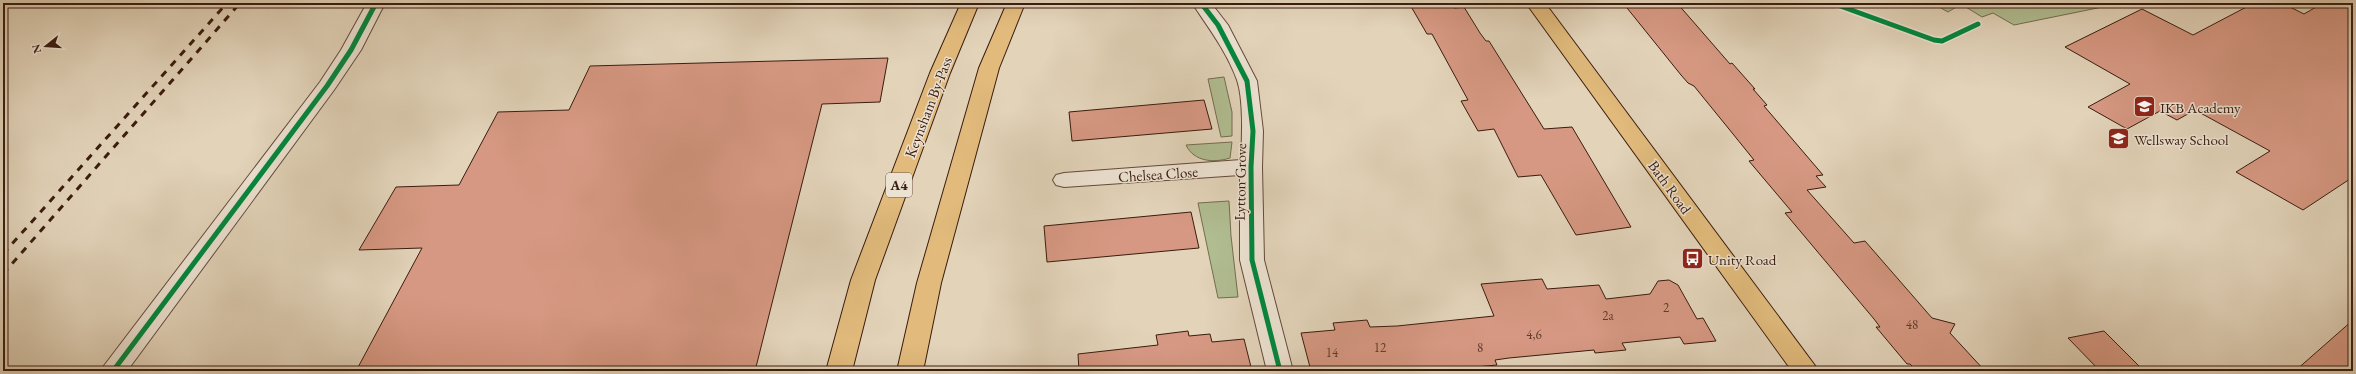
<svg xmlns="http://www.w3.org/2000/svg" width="2356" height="374" font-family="'EB Garamond',serif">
	<rect width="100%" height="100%" fill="#e2d3b9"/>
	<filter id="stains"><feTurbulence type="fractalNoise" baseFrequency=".005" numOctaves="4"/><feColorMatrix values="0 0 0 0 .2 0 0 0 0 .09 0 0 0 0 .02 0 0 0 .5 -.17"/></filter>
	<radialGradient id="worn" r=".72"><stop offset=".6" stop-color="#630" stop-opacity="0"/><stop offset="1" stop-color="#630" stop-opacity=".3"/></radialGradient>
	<!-- green -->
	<g fill="#b0bd91" stroke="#756c50">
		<polygon points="1932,3 2122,3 2014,25 1993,13 1982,17 1961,4 1948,12"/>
		<polygon points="1224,77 1232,112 1232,136 1221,137 1208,79"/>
		<path d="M1232,142L1230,158C1214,163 1194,162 1186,145Z"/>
		<polygon points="1229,201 1231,236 1238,297 1218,298 1198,203"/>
	</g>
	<!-- building -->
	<g fill="#d69882" stroke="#3a1c0f">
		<polygon points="1409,3 1451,3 1454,8 1464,7 1480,33 1486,41 1489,41 1544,129 1572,127 1631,227 1576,235 1541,175 1518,177 1494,129 1478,131 1461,101 1468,100 1432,34 1427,34"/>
		<polygon points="1623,3 1677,3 1730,64 1732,63 1755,89 1753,89 1767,105 1764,106 1823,175 1816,176 1826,187 1807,190 1854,243 1865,241 1932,318 1955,324 1950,333 1985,371 1917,371 1910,364 1907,364 1876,327 1880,327 1874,319 1785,213 1792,212 1749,161 1754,160 1733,134 1694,86 1688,83 1681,75"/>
		<polygon points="2254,3 2282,3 2304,14 2323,3 2353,3 2353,177 2303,210 2236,172 2270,151 2195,110 2177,120 2160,111 2127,129 2088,107 2130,84 2065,47 2142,9 2193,35"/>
		<polygon points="888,58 880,102 822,104 755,371 356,371 422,248 359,250 396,187 459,185 498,112 569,110 590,66"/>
		<polygon points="1204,100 1212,129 1072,141 1069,112"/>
		<polygon points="1191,212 1199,248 1047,262 1044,226"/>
		<polygon points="1542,279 1547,289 1599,285 1606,299 1650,294 1658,281 1669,280 1678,285 1697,319 1703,318 1716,341 1684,344 1680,337 1622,343 1626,350 1595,353 1594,350 1509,358 1495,360 1497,365 1433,371 1311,371 1301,333 1335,330 1333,323 1367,320 1370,327 1397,326 1494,316 1481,284"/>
		<polygon points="2353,320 2353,371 2295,371"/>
		<polygon points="1188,331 1189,336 1210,334 1212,342 1244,339 1252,371 1079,371 1078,354 1158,345 1156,335"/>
		<polygon points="2104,331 2144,371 2100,371 2068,338"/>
	</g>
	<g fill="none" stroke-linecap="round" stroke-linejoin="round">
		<defs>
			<g id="minor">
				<polygon points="367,3 385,3 361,50 334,90 127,371 100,371 320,82 341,50"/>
				<path d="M1192,3H1211L1228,25L1257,81L1263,131L1262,167L1264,260L1293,371H1267L1240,260V175L1064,187L1056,185L1053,180L1056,175L1064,173L1241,160C1242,138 1244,101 1237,80C1227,52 1208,27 1192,3Z"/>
			</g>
			<polygon id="major" points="1526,3 1545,3 1819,371 1792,371"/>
			<g id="highway">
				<polygon points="961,3 979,3 950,73 875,280 852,371 826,371 851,280 930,73"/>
				<polygon points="1007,3 1025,3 999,68 941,283 923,371 897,371 917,283 979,68"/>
			</g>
		</defs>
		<!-- minor casing -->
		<use href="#minor" stroke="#644a3a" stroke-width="2"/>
		<!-- major casing -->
		<use href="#major" stroke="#3a1c0f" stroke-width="2"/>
		<!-- highway casing -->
		<use href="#highway" stroke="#3a1c0f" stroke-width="2"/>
		<!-- minor -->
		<use href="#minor" fill="#ece2d2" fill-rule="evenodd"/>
		<!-- major -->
		<use href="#major" fill="#e1ba7c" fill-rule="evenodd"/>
		<!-- highway -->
		<use href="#highway" fill="#e1ba7c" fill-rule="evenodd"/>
		<!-- rail -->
		<g stroke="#3a1c0f" stroke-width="3" stroke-dasharray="7 7" stroke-linecap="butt">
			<polyline points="3,254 227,3"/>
			<polyline points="3,274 240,3"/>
		</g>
		<defs>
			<g id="cycleway">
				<polyline points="1201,3 1218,25 1247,81 1253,131 1251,167 1252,260 1280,371"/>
				<polyline points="1832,3 1934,40 1942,41 1978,24"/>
				<polyline points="113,371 327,86 351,50 376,3"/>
			</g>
		</defs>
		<!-- cycleway casing -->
		<use href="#cycleway" stroke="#ece2d2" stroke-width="8"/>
		<!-- cycleway -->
		<use href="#cycleway" stroke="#00873e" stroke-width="5"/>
	</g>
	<!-- icons -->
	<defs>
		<symbol id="school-square" viewBox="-11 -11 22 22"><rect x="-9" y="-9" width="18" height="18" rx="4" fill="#8f2418" stroke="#ece2d2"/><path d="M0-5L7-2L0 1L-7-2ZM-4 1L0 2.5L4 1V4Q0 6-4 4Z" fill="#fff"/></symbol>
		<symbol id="bus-square" viewBox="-11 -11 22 22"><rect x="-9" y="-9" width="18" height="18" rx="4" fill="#8f2418" stroke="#ece2d2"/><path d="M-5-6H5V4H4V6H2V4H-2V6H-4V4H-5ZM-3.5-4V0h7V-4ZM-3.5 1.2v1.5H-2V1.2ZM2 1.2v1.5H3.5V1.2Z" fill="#fff"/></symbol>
	</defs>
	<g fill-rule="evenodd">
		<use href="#school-square" x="2132" y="94" width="25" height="25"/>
		<use href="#school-square" x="2106" y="126" width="25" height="25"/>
		<use href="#bus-square" x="1680" y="246" width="25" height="25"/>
	</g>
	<g text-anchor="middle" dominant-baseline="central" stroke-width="3" stroke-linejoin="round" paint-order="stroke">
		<!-- number labels -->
		<g font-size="13" fill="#613b2c">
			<text x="1666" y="307">2</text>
			<text x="1608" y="315">2a</text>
			<text x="1912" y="324">48</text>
			<text x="1534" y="334">4,6</text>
			<text x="1380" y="347">12</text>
			<text x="1480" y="347">8</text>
			<text x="1332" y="352">14</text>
		</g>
		<!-- shield labels -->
		<rect fill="#ece2d2" stroke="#6f574a" stroke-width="1" x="886" y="173" width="26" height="24" rx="3"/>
		<g font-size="14" font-weight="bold" fill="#3a1c0f">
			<text x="899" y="185">A4</text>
		</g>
		<!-- street labels -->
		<g font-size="15" fill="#3a1c0f" stroke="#ece2d2">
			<text transform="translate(928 107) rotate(-69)">Keynsham By-Pass</text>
			<text transform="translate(1158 174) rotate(-4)">Chelsea Close</text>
			<text transform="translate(1240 182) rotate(-89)">Lytton Grove</text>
			<text transform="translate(1670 187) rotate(54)">Bath Road</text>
		</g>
		<!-- poi labels -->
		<g font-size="15" fill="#3a1c0f" stroke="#ece2d2" text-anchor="start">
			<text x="2160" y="107">IKB Academy</text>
			<text x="2134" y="139">Wellsway School</text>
			<text x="1708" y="259">Unity Road</text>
		</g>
	</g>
	<!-- margin -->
	<rect width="2356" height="374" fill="none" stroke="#e2d3b9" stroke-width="16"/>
	<rect x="4" y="4" width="2348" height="366" fill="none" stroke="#3a1c0f" stroke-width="2"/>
	<rect x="8" y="8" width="2340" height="358" fill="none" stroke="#3a1c0f"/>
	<!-- north arrow -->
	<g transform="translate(46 46) rotate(253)" stroke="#ece2d2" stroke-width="3" paint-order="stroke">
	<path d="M0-3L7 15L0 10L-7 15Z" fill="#3a1c0f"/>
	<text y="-6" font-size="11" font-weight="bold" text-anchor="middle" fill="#3a1c0f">N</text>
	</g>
	<rect width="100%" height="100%" filter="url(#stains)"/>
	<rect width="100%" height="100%" fill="url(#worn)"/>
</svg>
